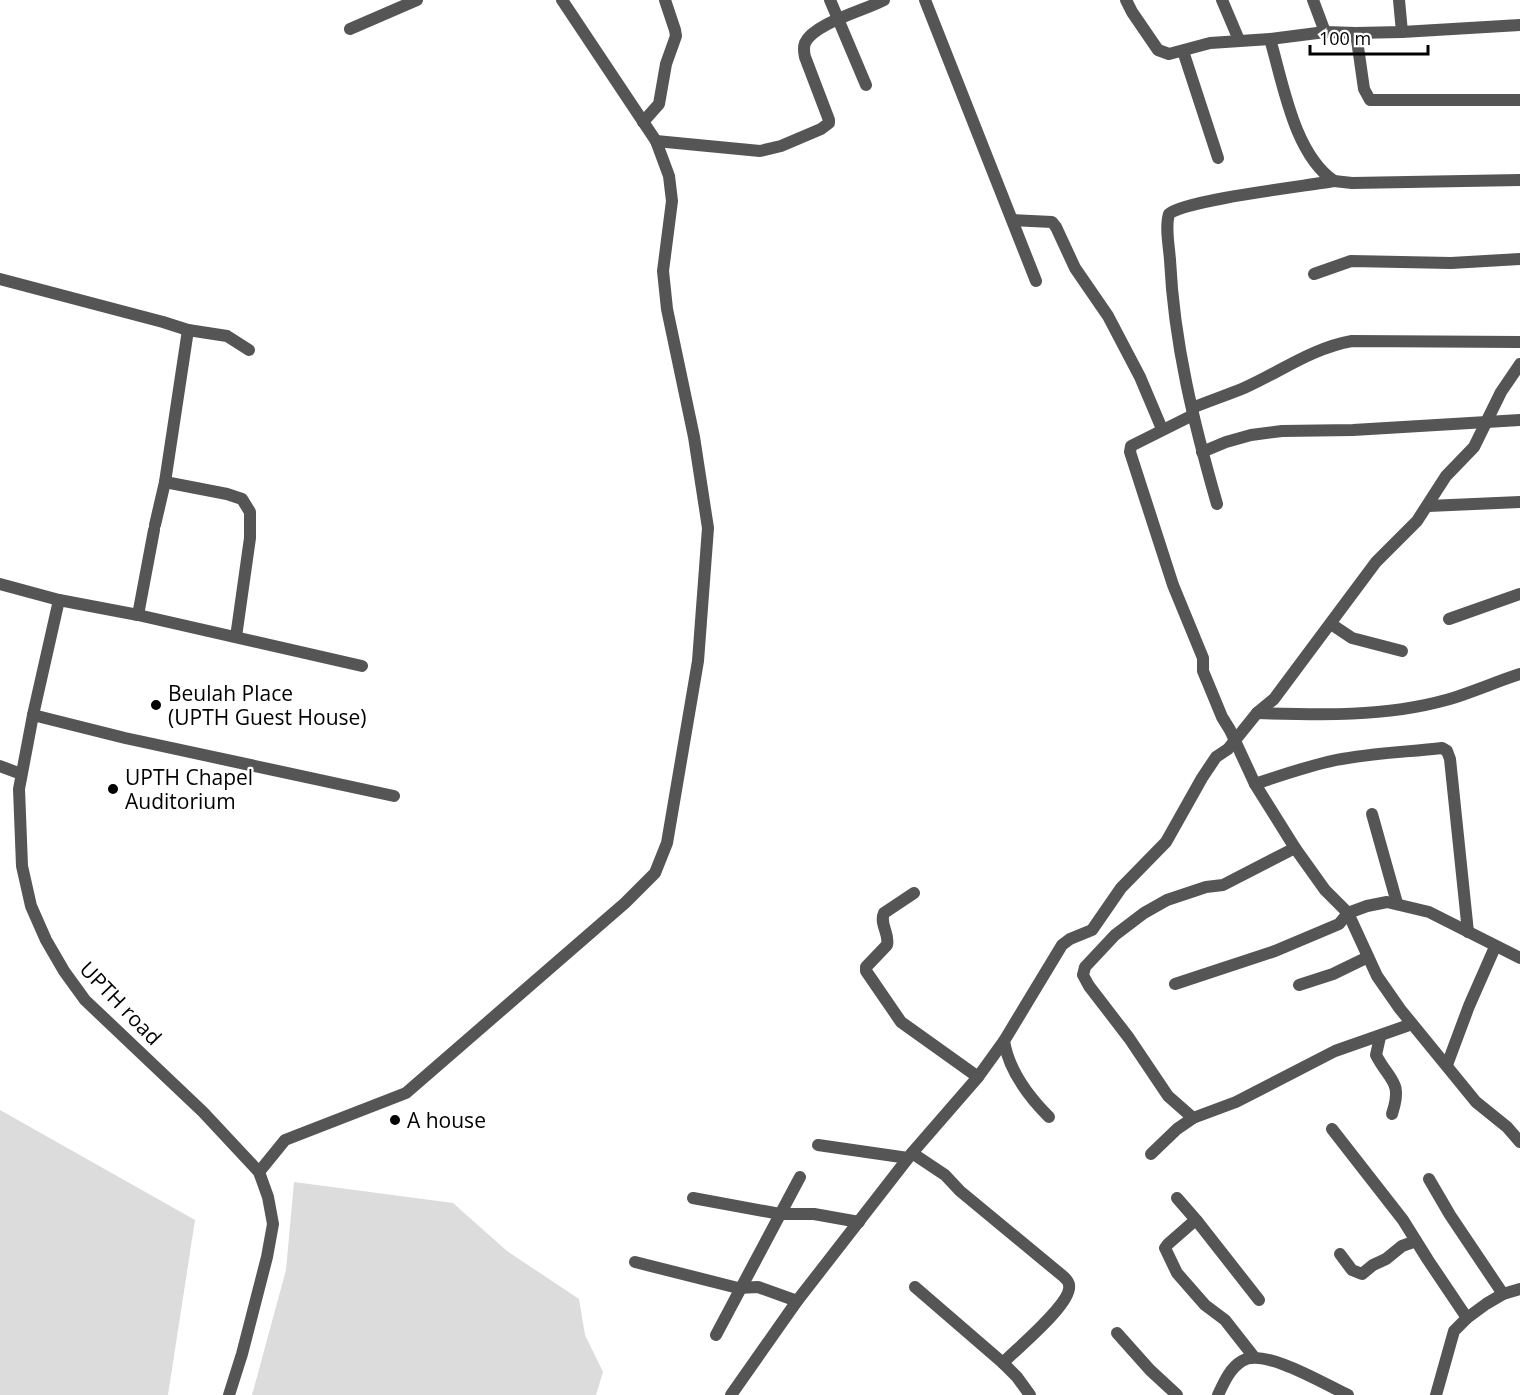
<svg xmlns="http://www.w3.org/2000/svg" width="1520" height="1395" font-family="'Open Sans',sans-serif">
	<rect width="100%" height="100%" fill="#fff"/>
	<!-- green -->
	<g fill="#dcdcdc">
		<polygon points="0,1110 195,1220 168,1395 0,1395"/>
		<polygon points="294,1182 453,1203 507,1251 579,1299 585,1335 603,1372 596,1395 252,1395 286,1270"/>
	</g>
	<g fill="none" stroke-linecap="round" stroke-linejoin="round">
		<!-- minor -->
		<g stroke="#555" stroke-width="12">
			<polyline points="830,0 866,85"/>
			<polyline points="925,0 1036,281"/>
			<polyline points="1126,0 1132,12 1158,50 1169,54 1210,43 1270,39 1325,32 1356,33 1402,32 1520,25"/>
			<polyline points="1222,0 1239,40"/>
			<polyline points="1313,0 1325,32"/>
			<polyline points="1399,0 1402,32"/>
			<polyline points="350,29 417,0"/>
			<polyline points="1356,33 1364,89 1370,100 1520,100"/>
			<path d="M1270,39C1283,83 1294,154 1334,181"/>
			<polyline points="1183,51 1218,158"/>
			<polyline points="643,122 659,104 666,64 676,36 675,30 665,0"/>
			<path d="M656,141L760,151L781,146L821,129L829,123V120L805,57C804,52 803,48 805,43C814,23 866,10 884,0"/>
			<polyline points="1012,220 1052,222 1056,227 1075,268 1108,316 1140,377 1162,429"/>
			<polyline points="1314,274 1351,261 1451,263 1520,259"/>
			<polyline points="0,279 163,322 188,330 227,336 249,350"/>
			<path d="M1192,408C1209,401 1227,395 1244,388C1280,372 1312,348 1352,341L1520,342"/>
			<polyline points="1193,415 1131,446 1130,452 1173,585 1203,658 1203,671 1222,717 1230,730 1255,784 1295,848 1325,890 1348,913 1377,976 1400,1009 1476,1102 1507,1127 1520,1142"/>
			<polyline points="1202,452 1226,442 1251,435 1282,431 1353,430 1520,420"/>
			<polyline points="165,482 227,494 242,499 250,512 250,538 236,637"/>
			<path d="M1217,504C1194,424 1174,344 1170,260C1169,246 1165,227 1169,214C1185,200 1306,186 1334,181L1352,183L1520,180"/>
			<polyline points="1428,506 1520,502"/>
			<polyline points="155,525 165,482 188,330"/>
			<polyline points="0,584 59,600 138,615 362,666"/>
			<polyline points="59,600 33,715 19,789 22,866 31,906 46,940 64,971 85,1000 203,1112 259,1172 268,1197 273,1224 267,1257 242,1354 229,1395"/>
			<polyline points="138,615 154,530"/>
			<polyline points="1449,619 1520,594"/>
			<polyline points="1331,624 1352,638 1402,651"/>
			<path d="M1257,713C1319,715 1385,717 1446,700C1471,693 1495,682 1520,674"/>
			<polyline points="33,715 125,738 394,796"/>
			<polyline points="0,766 21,774"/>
			<path d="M1255,784C1282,775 1308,766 1336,760C1371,753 1407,752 1442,748L1447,751L1450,759L1468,932"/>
			<polyline points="1372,814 1397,903"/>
			<path d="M914,893L884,913C879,924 890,934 887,945L866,967V971L901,1022L978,1077"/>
			<polyline points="1175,984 1275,951 1339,924 1348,913 1367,906 1387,902 1429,912 1520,958"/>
			<polyline points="1299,985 1333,974 1368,957"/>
			<path d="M1380,1037L1376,1055C1390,1082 1403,1081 1392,1114"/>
			<path d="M1004,1041C1009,1071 1028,1096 1049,1117"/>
			<polyline points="1447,1065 1469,1006 1495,947"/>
			<polyline points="1193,1118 1168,1096 1129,1038 1089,986 1083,975 1085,967 1115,935 1144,913 1167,900 1206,887 1223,885 1295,848"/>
			<polyline points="1332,1129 1403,1220 1428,1260 1467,1318"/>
			<polyline points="818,1145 908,1158"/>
			<path d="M912,1153L945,1175L960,1191L1064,1277C1066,1279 1069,1282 1069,1285C1073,1303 1016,1349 1003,1363"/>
			<polyline points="1151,1154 1177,1129 1193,1118 1236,1102 1335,1051 1412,1024"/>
			<polyline points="259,1172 285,1140 406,1093 625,903 655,873 667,843 698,661 708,528 694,437 667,309 663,271 672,201 669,176 656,141 562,0"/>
			<polyline points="1429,1179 1450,1215 1503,1294"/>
			<polyline points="693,1198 780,1214 814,1214 859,1222"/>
			<polyline points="1177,1198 1197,1221"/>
			<polyline points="1340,1254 1352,1270 1362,1274 1373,1265 1386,1259 1402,1246 1416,1241"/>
			<polyline points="635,1262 738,1288 758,1287 797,1301"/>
			<polyline points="915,1287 1003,1363 1017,1377 1030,1395"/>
			<polyline points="1117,1333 1150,1370 1177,1395"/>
			<polyline points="716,1335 800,1177"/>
			<polyline points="1254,1357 1225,1320 1205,1305 1177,1273 1165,1248 1168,1244 1192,1223 1197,1221 1259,1300"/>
			<polyline points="731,1395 797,1301 912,1153 978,1077 1004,1041 1062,945 1070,939 1092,930 1121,888 1166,842 1202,778 1216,757 1228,749 1257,713 1274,699 1376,562 1417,521 1446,476 1474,447 1501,392 1520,364"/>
			<path d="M1218,1395C1224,1382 1230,1368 1242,1361C1264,1347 1326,1385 1348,1395"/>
			<polyline points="1436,1395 1454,1331 1467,1318 1486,1304 1503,1294 1520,1289"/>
		</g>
	</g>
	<!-- markers -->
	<g fill="#000" stroke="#fff" stroke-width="2">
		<circle cx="156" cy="705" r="6"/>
		<circle cx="113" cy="789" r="6"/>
		<circle cx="395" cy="1120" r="6"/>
	</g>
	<g text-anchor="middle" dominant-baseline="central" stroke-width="4.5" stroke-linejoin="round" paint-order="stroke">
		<!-- poi labels -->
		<g font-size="21" fill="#000" stroke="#fff" text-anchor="start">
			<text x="168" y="693">Beulah Place<tspan x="168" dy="24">(UPTH Guest House)</tspan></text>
			<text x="125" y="777">UPTH Chapel<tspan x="125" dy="24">Auditorium</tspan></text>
			<text x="407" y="1120">A house</text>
		</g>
		<!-- street labels -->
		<g font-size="21" fill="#000" stroke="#fff">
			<text transform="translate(121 1003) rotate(46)">UPTH road</text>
		</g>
	</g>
	<!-- scale -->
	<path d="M1310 45v9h118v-9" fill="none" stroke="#000000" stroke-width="3"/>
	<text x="1319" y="45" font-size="18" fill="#000000" stroke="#ffffff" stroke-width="4.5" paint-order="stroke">100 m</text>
</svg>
